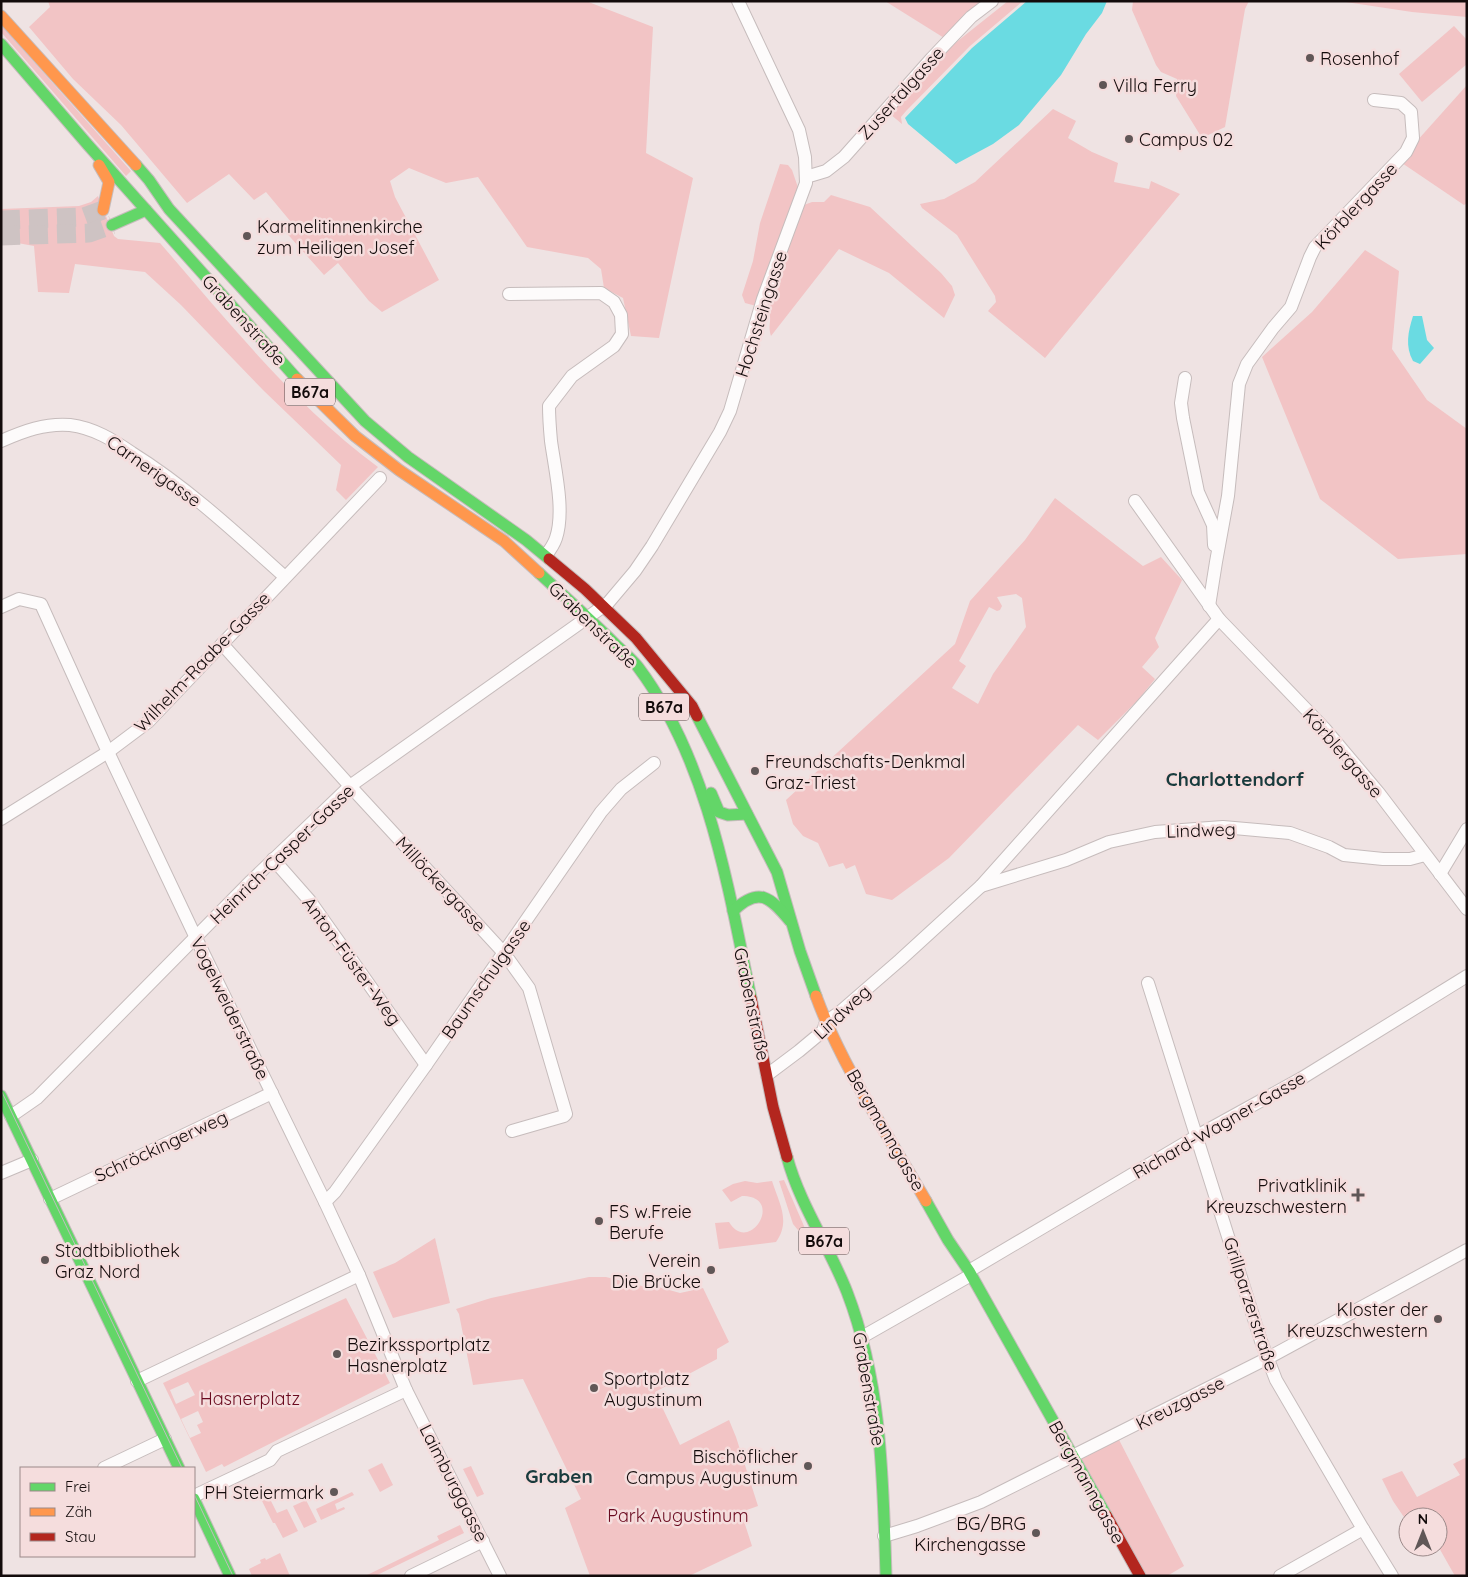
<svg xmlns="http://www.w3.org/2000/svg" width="1468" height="1577" font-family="Quicksand,sans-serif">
	<rect width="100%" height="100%" fill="#efe3e3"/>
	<!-- green -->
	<g fill="#f2c4c5" fill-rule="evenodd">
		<polygon points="48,1 586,1 653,27 646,153 693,178 659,338 631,336 623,298 604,288 601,269 588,258 527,247 478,177 446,183 409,168 390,181 395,197 439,280 382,312 369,301 338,263 324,275 283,229 291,222 266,192 254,200 229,174 187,203 121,125 73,79 29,27 50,7"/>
		<polygon points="885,1 992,1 949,41"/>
		<polygon points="1008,1 1023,1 970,46 906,111 901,117 902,124 890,114 954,44"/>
		<polygon points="1133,1 1249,1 1245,9 1225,127 1202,138 1176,96 1177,79 1161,72 1156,65 1132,10"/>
		<polygon points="1339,1 1467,1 1467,17 1412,12"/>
		<polygon points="1,25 131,171 126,176 1,32"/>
		<polygon points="1454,26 1467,40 1467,64 1422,102 1399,74"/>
		<polygon points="1467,85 1467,203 1464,205 1399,161"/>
		<polygon points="1053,109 1076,121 1068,138 1092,152 1118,163 1114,182 1149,189 1151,181 1180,194 1045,358 988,311 996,302 995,296 957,235 922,208 920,204 944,199 975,182"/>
		<path d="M780,164L788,165L792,170L804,205L812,202H824L831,195L870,207L941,273L952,286L955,295L944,318L889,273L839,249L771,336C767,324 773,321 768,309L745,303L742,295L753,261L760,223Z"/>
		<path d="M98,196L114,236L118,239L160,243C227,320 295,406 378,467L346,500L336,490L341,465L264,391L181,305L145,272L75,264L69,293L38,292L34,246L12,242L1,243V209L79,206L91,202Z"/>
		<polygon points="1365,250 1399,271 1392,349 1427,400 1467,429 1467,554 1398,559 1320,499 1262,357 1312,312"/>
		<path d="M1055,498L1143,566L1161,557L1182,580L1155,638L1159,647L1142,667L1155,679L1138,700L1098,740L1078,725L949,858L892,900L866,894L855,865L846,869L843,863L829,867L818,843L803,836L793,824L786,800L955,644L970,601L1025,540ZM1016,594L1022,598L1026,627L993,674L978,704L952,688L966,666L959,661L989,607L997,611L1000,610L1002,606L997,597Z"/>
		<polygon points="784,1180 807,1233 803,1236 793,1224 779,1181"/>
		<path d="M745,1181L757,1183L772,1181C779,1203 791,1221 776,1242L719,1249L715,1223L729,1222C749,1256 786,1196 742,1196L731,1202L722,1190L733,1184Z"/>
		<polygon points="435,1238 450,1303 393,1318 373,1272 395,1263"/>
		<polygon points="589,1277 606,1277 650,1288 651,1285 680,1293 703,1288 729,1342 717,1349 717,1359 655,1392 680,1445 729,1420 736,1437 758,1506 741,1512 752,1546 689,1576 590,1576 565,1508 581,1499 523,1379 473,1385 459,1314 456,1309 491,1298"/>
		<path d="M346,1298L390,1383L224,1467L222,1464L206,1472L163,1383ZM188,1382L195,1395L176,1404L170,1390ZM198,1411L203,1422L197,1425L201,1433L190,1438L181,1419Z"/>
		<polygon points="1116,1434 1184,1566 1167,1576 1140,1576 1072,1457"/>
		<polygon points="1467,1457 1467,1576 1455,1576 1438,1546 1438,1517 1408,1517 1408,1523 1393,1501 1382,1479 1402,1471 1417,1497 1460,1475 1453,1464"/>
		<polygon points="382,1463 393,1485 380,1492 368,1470"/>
		<polygon points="471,1466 484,1494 477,1497 463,1469"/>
		<polygon points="352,1492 354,1495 335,1504 337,1510 344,1507 345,1509 321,1520 316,1509"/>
		<polygon points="269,1497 277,1513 287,1509 298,1531 283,1538 275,1523 273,1523 262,1501"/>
		<polygon points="306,1500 317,1522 304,1528 293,1506"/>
		<polygon points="460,1525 464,1533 375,1576 365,1576 439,1540 437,1536"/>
		<polygon points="280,1553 290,1576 252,1576 249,1569 261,1563 260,1560 265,1558 266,1560"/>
	</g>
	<!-- water -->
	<g fill="#6adbe2">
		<polygon points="1027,1 1107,1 1102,13 1086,34 1061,75 1019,125 993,144 956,164 908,124 905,118 972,48"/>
		<path d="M1413,316H1422L1427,340L1434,348L1420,364L1413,361C1405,346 1408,332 1413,316Z"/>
	</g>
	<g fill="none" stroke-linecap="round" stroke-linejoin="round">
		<!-- primary-tunnel -->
		<g stroke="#cec3c3" stroke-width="19" stroke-dasharray="19 9" stroke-linecap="butt">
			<polyline points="1,220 84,217 103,210"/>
			<polyline points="1,236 89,233 112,225"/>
		</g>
		<defs>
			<g id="street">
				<polyline points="806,177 826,171 844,157 932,58 971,17 992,1"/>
				<path d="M509,294L601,293L614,302L621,315L622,334L614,346L572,376L549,406C549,418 550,430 551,441C555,470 565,511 556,538C554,544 550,550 546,555"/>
				<polyline points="1185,378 1181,403 1183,418 1198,492 1213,525 1214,545"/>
				<path d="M1,441C24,431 45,423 70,425C94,428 113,440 132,453C188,488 236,533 285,577"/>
				<polyline points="1135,501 1219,619 1325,729 1378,792 1467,909"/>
				<polyline points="1209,606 1216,562 1228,496 1239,384 1247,364 1273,328 1291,307 1310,257 1315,247 1406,152 1413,138 1411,112 1401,103 1374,100"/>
				<polyline points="1,607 19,599 41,604 108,752 196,938 325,1202 359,1275 406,1390 500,1576"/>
				<polyline points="222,644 350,786 504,953 529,988 566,1114 564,1116 512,1131"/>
				<polyline points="1,819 108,752 148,722 380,478"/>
				<polyline points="273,859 310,901 426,1065"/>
				<polyline points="1440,874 1467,829"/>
				<polyline points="981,886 1066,860 1109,842 1155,832 1223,827 1290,833 1329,847 1344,855 1383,859 1410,859 1425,855"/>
				<polyline points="1148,983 1261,1341 1276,1380 1363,1529 1392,1576"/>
				<polyline points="767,1075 799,1051 823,1031 826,1022 840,1012 900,960 981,886 1219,619"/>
				<polyline points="11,1116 37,1098 251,881 350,786 608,603 635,571 652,546 720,432 730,411 763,299 806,183 805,157 799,130 738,1"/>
				<polyline points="1,1173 32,1160"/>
				<polyline points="50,1199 272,1093"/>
				<polyline points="325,1202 335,1192 426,1065 601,812 621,789 654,763"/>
				<polyline points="969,1271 1197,1136 1302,1078 1467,976"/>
				<polyline points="862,1337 971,1275"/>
				<polyline points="137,1381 359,1275"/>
				<polyline points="104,1468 165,1439"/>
				<polyline points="194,1496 270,1460 277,1451 406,1390"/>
				<polyline points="884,1536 917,1526 981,1502 1268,1358 1467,1250"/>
				<polyline points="411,1576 483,1541"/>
				<polyline points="1280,1576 1363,1529"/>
			</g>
			<g id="fast">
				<polyline points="1,44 88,145 297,379"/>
				<polyline points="136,165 149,180 169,209 365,421 408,457 526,540 549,559"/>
				<polyline points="112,225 146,210"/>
				<path d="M539,573C564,596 590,619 614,643C622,651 631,658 638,667C708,760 728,886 751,998"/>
				<polyline points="697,716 777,872 800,951 816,996"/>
				<polyline points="711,793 719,812 728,815 747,814"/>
				<path d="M733,911C759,886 770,897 790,921"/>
				<polyline points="1,1096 179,1468"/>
				<path d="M787,1157C800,1205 829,1246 847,1292C882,1383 883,1480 886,1576"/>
				<polyline points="926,1201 948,1240 969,1271 1106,1515"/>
				<polyline points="194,1499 230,1576"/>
			</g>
			<g id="slow">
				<polyline points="1,16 136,165"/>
				<polyline points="99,165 109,182 103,210"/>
				<polyline points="297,379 355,436 399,470 504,541 539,573"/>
				<path d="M816,996C842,1067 888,1135 926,1201"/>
			</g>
			<g id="jam">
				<polyline points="549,559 585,589 636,638 692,706 697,716"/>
				<polyline points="751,998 773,1107 787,1157"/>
				<polyline points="1106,1515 1140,1576"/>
			</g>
		</defs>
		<!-- street casing -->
		<use href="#street" stroke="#c6bcbc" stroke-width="14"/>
		<!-- fast casing -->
		<use href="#fast" stroke="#c6bcbc" stroke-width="13"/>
		<!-- slow casing -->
		<use href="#slow" stroke="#c6bcbc" stroke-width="13"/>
		<!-- jam casing -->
		<use href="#jam" stroke="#c6bcbc" stroke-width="13"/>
		<!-- street -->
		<use href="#street" stroke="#fdfbfb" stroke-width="12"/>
		<!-- fast -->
		<use href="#fast" stroke="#63d668" stroke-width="11"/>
		<!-- slow -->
		<use href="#slow" stroke="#ff974d" stroke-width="11"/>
		<!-- jam -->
		<use href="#jam" stroke="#b3261e" stroke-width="11"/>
		<!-- tram -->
		<g stroke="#c1bebe" stroke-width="1">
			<polyline points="1,1090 182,1468"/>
			<polyline points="194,1494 233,1576"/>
		</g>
	</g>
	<!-- markers -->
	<g fill="#605757" stroke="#f5dddd" stroke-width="2">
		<circle cx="1310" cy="58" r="5"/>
		<circle cx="1103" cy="85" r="5"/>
		<circle cx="1129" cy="139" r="5"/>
		<circle cx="247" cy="236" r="5"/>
		<circle cx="755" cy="771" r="5"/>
		<path d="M1355.5 1187.5h5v5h5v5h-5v5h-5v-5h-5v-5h5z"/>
		<circle cx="599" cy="1221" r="5"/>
		<circle cx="45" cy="1260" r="5"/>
		<circle cx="711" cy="1270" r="5"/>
		<circle cx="1438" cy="1319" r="5"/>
		<circle cx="337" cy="1354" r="5"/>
		<circle cx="594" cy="1388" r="5"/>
		<circle cx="808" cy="1466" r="5"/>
		<circle cx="334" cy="1492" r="5"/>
		<circle cx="1036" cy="1533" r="5"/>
	</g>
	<g text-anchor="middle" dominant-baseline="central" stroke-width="5" stroke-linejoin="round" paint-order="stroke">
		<!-- shield labels -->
		<g fill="#f5dddd" stroke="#574a4a" stroke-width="1">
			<rect x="285" y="378.5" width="50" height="27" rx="4"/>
			<rect x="639" y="693.5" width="50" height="27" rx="4"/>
			<rect x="799" y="1227.5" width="50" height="27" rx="4"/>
		</g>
		<g font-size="16" font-weight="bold" fill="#130b0b">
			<text x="310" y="392">B67a</text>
			<text x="664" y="707">B67a</text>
			<text x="824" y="1241">B67a</text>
		</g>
		<!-- poi labels -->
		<g font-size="18" fill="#130b0b" stroke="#f5dddd" text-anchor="start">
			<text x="1320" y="58">Rosenhof</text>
			<text x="1113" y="85">Villa Ferry</text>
			<text x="1139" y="139">Campus 02</text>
			<text x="257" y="226">Karmelitinnenkirche<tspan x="257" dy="21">zum Heiligen Josef</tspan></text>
			<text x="765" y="761">Freundschafts-Denkmal<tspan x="765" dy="21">Graz-Triest</tspan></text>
			<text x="1347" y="1185" text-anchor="end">Privatklinik<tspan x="1347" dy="21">Kreuzschwestern</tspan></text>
			<text x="609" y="1211">FS w.Freie<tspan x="609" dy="21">Berufe</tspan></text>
			<text x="55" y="1250">Stadtbibliothek<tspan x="55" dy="21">Graz Nord</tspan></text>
			<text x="701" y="1260" text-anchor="end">Verein<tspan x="701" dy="21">Die Brücke</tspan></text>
			<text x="1428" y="1309" text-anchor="end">Kloster der<tspan x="1428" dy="21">Kreuzschwestern</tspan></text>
			<text x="347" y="1344">Bezirkssportplatz<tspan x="347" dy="21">Hasnerplatz</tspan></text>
			<text x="604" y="1378">Sportplatz<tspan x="604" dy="21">Augustinum</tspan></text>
			<text x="798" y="1456" text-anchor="end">Bischöflicher<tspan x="798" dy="21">Campus Augustinum</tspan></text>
			<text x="324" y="1492" text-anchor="end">PH Steiermark</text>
			<text x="1026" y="1523" text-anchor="end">BG/BRG<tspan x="1026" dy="21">Kirchengasse</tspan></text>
		</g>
		<!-- street labels -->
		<g font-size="18" fill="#130b0b" stroke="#f5dddd">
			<text transform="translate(901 93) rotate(-48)">Zusertalgasse</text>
			<text transform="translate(1356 206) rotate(-47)">Körblergasse</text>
			<text transform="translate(761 314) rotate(-72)">Hochsteingasse</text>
			<text transform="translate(244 320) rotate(48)">Grabenstraße</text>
			<text transform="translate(154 471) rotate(35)">Carnerigasse</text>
			<text transform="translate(593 625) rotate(44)">Grabenstraße</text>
			<text transform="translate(202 662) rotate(-46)">Wilhelm-Raabe-Gasse</text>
			<text transform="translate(1343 753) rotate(49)">Körblergasse</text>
			<text transform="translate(1201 830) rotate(-2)">Lindweg</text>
			<text transform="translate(282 854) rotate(-44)">Heinrich-Casper-Gasse</text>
			<text transform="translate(441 884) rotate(47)">Millöckergasse</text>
			<text transform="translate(352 961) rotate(54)">Anton-Füster-Weg</text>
			<text transform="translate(486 979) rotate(-55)">Baumschulgasse</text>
			<text transform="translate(752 1004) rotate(78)">Grabenstraße</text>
			<text transform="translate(230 1008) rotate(64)">Vogelweiderstraße</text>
			<text transform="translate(842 1012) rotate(-43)">Lindweg</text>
			<text transform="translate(1219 1125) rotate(-30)">Richard-Wagner-Gasse</text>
			<text transform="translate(886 1130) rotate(60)">Bergmanngasse</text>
			<text transform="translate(161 1146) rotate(-25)">Schröckingerweg</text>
			<text transform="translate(1251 1304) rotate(72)">Grillparzerstraße</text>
			<text transform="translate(869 1389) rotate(80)">Grabenstraße</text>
			<text transform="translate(1180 1403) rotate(-27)">Kreuzgasse</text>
			<text transform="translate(1087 1482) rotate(61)">Bergmanngasse</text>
			<text transform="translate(454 1483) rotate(63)">Laimburggasse</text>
		</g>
		<!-- park labels -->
		<g font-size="18" fill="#6a0a1f" stroke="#f5dddd">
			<text x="250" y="1398">Hasnerplatz</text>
			<text x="678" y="1515">Park Augustinum</text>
		</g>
		<!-- neighbourhood labels -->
		<g font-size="19" font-weight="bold" fill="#193b3d" stroke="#f5dddd">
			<text x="1235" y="779">Charlottendorf</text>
			<text x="559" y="1476">Graben</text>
		</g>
	</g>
	<!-- border -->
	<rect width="1468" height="1577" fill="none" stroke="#130b0b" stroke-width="5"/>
	<!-- legend -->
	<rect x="20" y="1467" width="175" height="90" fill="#f5dddd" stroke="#9b8989"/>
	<rect x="30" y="1483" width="25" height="8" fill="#63d668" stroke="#9b8989"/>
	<text x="65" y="1492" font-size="15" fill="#130b0b">Frei</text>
	<rect x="30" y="1508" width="25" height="8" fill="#ff974d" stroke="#9b8989"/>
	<text x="65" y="1517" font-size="15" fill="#130b0b">Zäh</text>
	<rect x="30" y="1533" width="25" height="8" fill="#b3261e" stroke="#9b8989"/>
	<text x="65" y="1542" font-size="15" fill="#130b0b">Stau</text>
	<!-- north arrow -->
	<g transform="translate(1423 1532)"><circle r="24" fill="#f5dddd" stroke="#9b8989"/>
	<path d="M0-4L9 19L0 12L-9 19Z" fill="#605757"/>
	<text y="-8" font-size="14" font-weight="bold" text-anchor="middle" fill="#130b0b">N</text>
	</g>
</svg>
